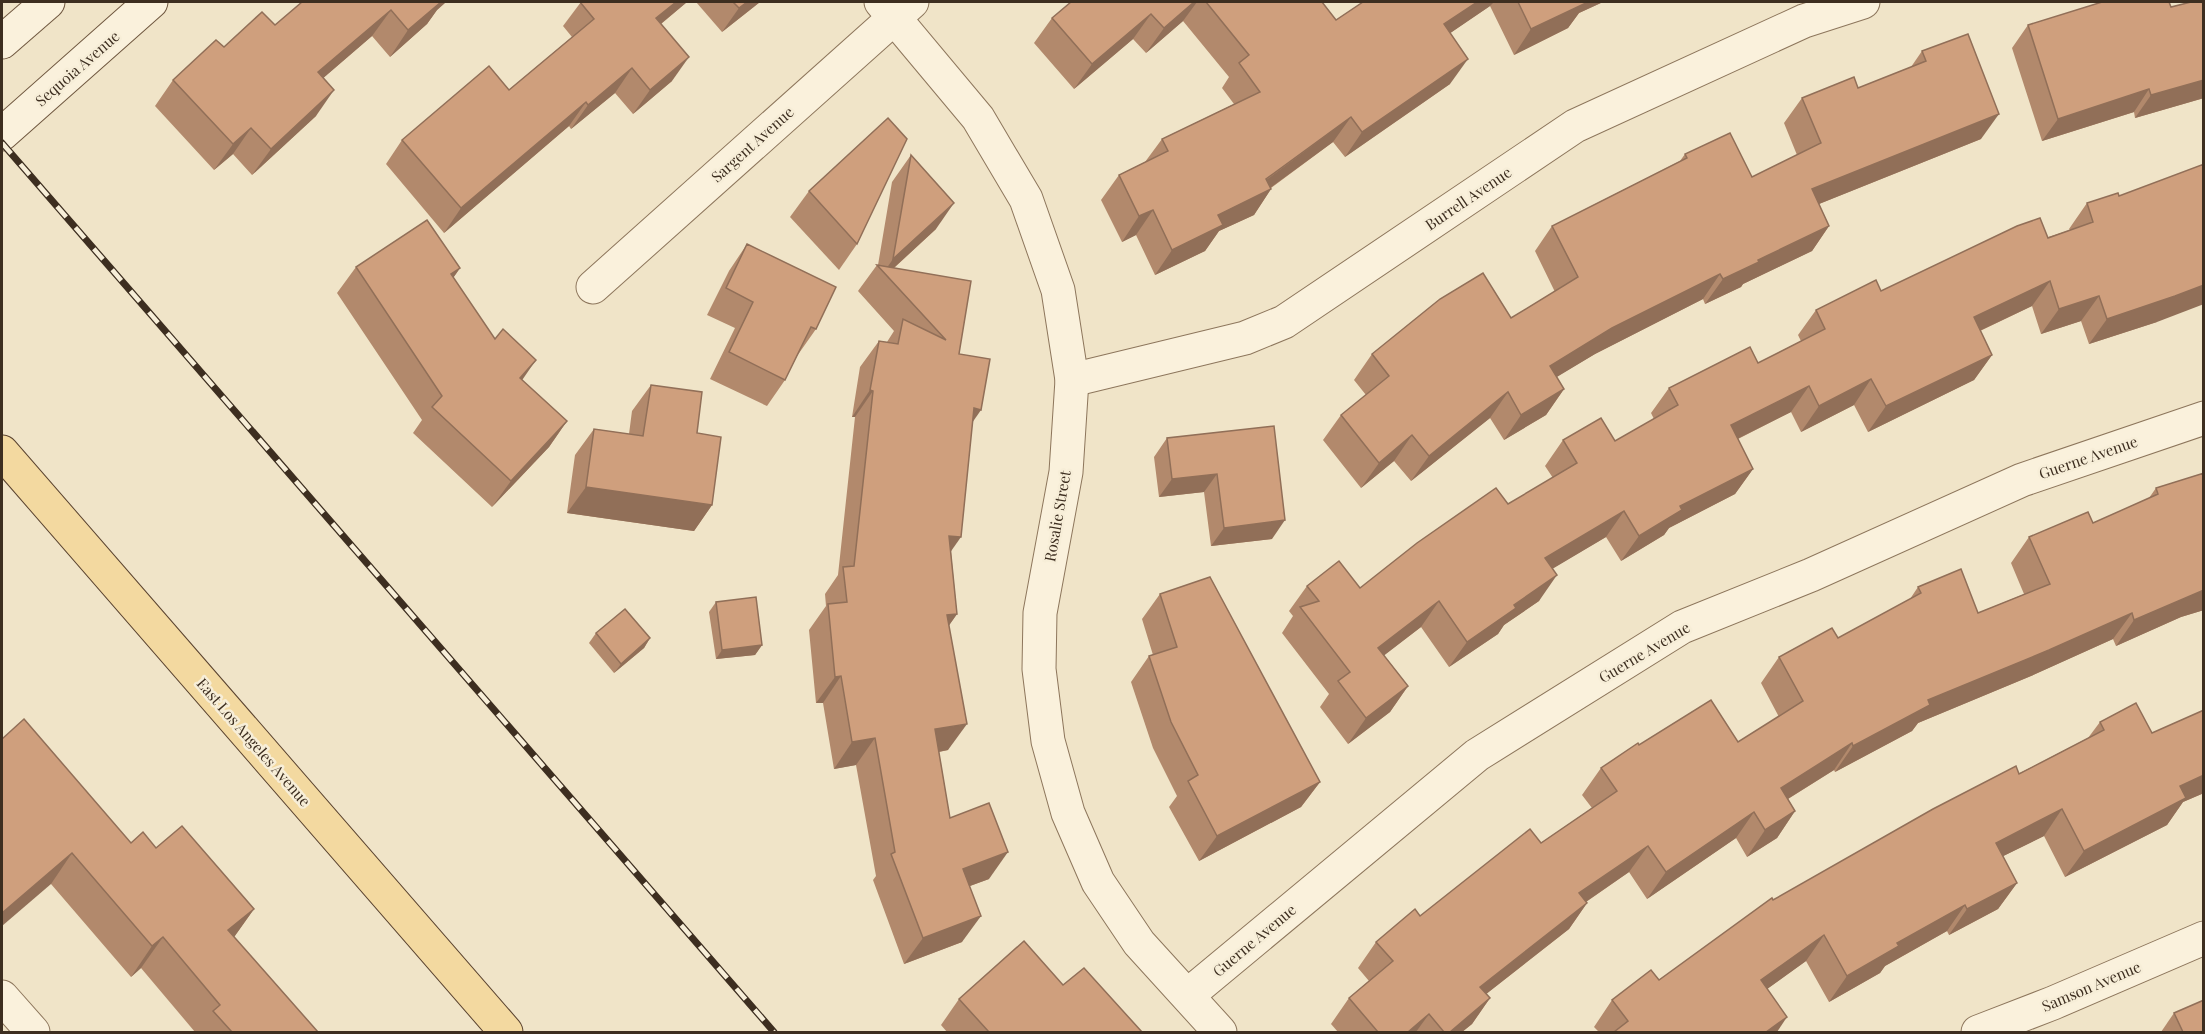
<svg xmlns="http://www.w3.org/2000/svg" width="2205" height="1034" font-family="'Playfair Display',serif">
	<rect width="100%" height="100%" fill="#f0e4c8"/>
	<g fill="none" stroke-linecap="round" stroke-linejoin="round">
		<defs>
			<g id="street">
				<polyline points="881,2 978,118 1026,199 1058,290 1072,380 1066,472 1040,613 1039,669 1048,741 1068,813 1098,882 1139,943 1220,1032"/>
				<polyline points="593,287 912,2"/>
				<polyline points="1072,380 1245,338 1284,322 1575,126 1804,21 1863,2"/>
				<polyline points="1188,995 1477,755 1682,627 1811,575 2022,480 2204,418"/>
				<polyline points="2,997 33,1032"/>
				<polyline points="1978,1032 2053,1003 2204,938"/>
			</g>
			<g id="secondary">
				<polyline points="2,42 48,2"/>
				<polyline points="2,134 151,2"/>
			</g>
			<polyline id="primary" points="2,452 506,1032"/>
		</defs>
		<!-- street casing -->
		<use href="#street" stroke="#8d765c" stroke-width="35"/>
		<!-- secondary casing -->
		<use href="#secondary" stroke="#6f573f" stroke-width="35"/>
		<!-- primary casing -->
		<use href="#primary" stroke="#5b4430" stroke-width="35"/>
		<!-- street -->
		<use href="#street" stroke="#faf1dc" stroke-width="33"/>
		<!-- secondary -->
		<use href="#secondary" stroke="#faf1dc" stroke-width="33"/>
		<!-- primary -->
		<use href="#primary" stroke="#f3d9a0" stroke-width="33"/>
		<defs>
			<polyline id="rail" points="2,143 774,1032"/>
		</defs>
		<!-- rail casing -->
		<use href="#rail" stroke="#3d2e20" stroke-width="7"/>
		<!-- rail -->
		<use href="#rail" stroke="#f7eed8" stroke-width="4.5" stroke-dasharray="14" stroke-linecap="butt"/>
	</g>
	<!-- wall -->
	<g fill="#b2896c">
		<polygon points="302,2 446,2 437,10 427,24 390,57 372,36 323,78 316,116 252,175 233,154 214,170 155,106 173,80 224,47 275,25"/>
		<polygon points="581,2 687,2 661,24 672,81 633,114 615,93 571,129 569,126 444,233 386,164 402,140 509,90 572,37 563,26"/>
		<polygon points="696,2 760,2 722,32"/>
		<polygon points="1071,2 1322,2 1336,20 1363,2 1603,2 1579,13 1568,28 1514,55 1490,6 1450,33 1450,84 1345,157 1333,142 1271,188 1271,189 1254,215 1219,231 1205,251 1155,275 1136,235 1122,242 1101,200 1119,175 1145,162 1162,139 1234,104 1222,88 1229,77 1183,21 1146,53 1133,39 1074,89 1034,43 1052,18"/>
		<polygon points="2204,6 2204,98 2135,118 2134,112 2042,141 2012,48 2028,25"/>
		<polygon points="1922,51 1981,139 1819,204 1829,226 1812,251 1743,284 1741,287 1705,304 1703,299 1595,354 1556,377 1564,389 1546,415 1504,440 1490,418 1411,481 1394,461 1361,488 1323,440 1341,415 1366,395 1354,380 1372,354 1511,318 1555,292 1535,251 1552,226 1680,161 1685,154 1752,177 1797,155 1784,123 1802,98 1858,88 1911,67"/>
		<polygon points="911,155 936,229 894,268 959,354 973,422 951,552 957,614 949,625 948,750 939,752 950,818 989,879 970,886 962,942 904,964 873,880 876,876 856,765 834,769 823,703 816,703 809,630 826,606 825,594 838,575 855,417 852,417 860,367 879,341 887,342 894,331 858,291 877,265 878,265 892,182"/>
		<polygon points="809,191 857,244 839,270 790,217"/>
		<polygon points="2087,203 2157,322 2089,344 2081,321 2041,334 2032,306 1980,331 1992,355 1974,380 1868,432 1854,405 1801,432 1791,412 1738,439 1753,469 1735,494 1669,528 1664,535 1621,561 1606,537 1553,568 1539,601 1504,625 1498,634 1449,667 1421,627 1384,655 1408,686 1390,712 1348,744 1320,707 1329,694 1282,633 1293,616 1289,611 1307,586 1360,588 1508,504 1553,478 1545,466 1563,440 1615,441 1654,419 1651,413 1669,388 1758,363 1801,341 1798,335 1816,310 1881,291 2070,230 2069,229"/>
		<polygon points="747,244 816,329 797,356 785,380 767,406 710,379 735,328 707,315 729,271"/>
		<polygon points="356,267 460,268 453,278 522,380 567,421 549,447 492,507 413,433 422,420 337,293"/>
		<polygon points="651,385 697,433 712,505 694,531 567,513 575,455 594,429 629,434 632,411"/>
		<polygon points="1274,426 1272,539 1211,546 1204,492 1159,497 1154,457 1167,438"/>
		<polygon points="2204,473 2204,610 2181,617 2116,646 2113,639 2031,676 1918,723 1912,731 1835,772 1834,770 1788,799 1795,811 1777,838 1747,857 1736,838 1647,899 1629,872 1586,902 1587,903 1569,929 1486,994 1490,998 1472,1024 1462,1032 1338,1032 1331,1024 1349,998 1369,981 1358,968 1376,942 1541,843 1592,808 1582,795 1601,768 1639,745 1738,742 1779,717 1761,683 1779,657 1838,638 1910,599 1918,587 1978,613 2024,594 2011,563 2029,537 2093,523 2149,498 2156,488"/>
		<polygon points="1160,594 1320,782 1301,807 1199,861 1169,807 1177,796 1153,748 1131,682 1149,656 1153,655 1142,619"/>
		<polygon points="716,602 762,645 755,655 716,659 709,612"/>
		<polygon points="596,633 650,638 644,648 614,673 589,643"/>
		<polygon points="2204,710 2204,793 2183,802 2167,825 2065,877 2044,836 2003,856 2017,883 1998,909 1949,935 1947,931 1885,966 1880,973 1829,1002 1806,961 1767,989 1777,1032 1599,1032 1594,1027 1612,1000 1659,980 1773,900 2088,738 2100,722 2152,733"/>
		<polygon points="2,739 131,843 156,848 254,909 234,937 318,1032 195,1032 141,968 131,977 51,884"/>
		<polygon points="1063,985 1142,1032 947,1032 941,1025 959,999"/>
		<polygon points="2174,1013 2204,1032 2161,1032"/>
	</g>
	<!-- shaded-wall -->
	<g fill="#916f58">
		<polygon points="439,2 446,2 437,10 427,24 390,57 408,30"/>
		<polygon points="676,2 687,2 639,42 656,18"/>
		<polygon points="747,2 760,2 722,32 739,8"/>
		<polygon points="1194,2 1197,2 1183,21 1146,53 1164,28"/>
		<polygon points="1477,2 1494,2 1490,6 1427,49 1444,24"/>
		<polygon points="1577,2 1603,2 1579,13 1568,28 1514,55 1531,29"/>
		<polygon points="391,10 372,36 299,99 318,72"/>
		<polygon points="1151,14 1133,39 1074,89 1092,64"/>
		<polygon points="689,57 672,81 633,114 650,90"/>
		<polygon points="1468,59 1450,84 1345,157 1362,132"/>
		<polygon points="632,68 615,93 571,129 588,105"/>
		<polygon points="2204,80 2204,98 2135,118 2151,95"/>
		<polygon points="2149,89 2134,112 2042,141 2058,119"/>
		<polygon points="334,90 316,116 252,175 271,149"/>
		<polygon points="586,102 569,126 444,233 461,208"/>
		<polygon points="1999,114 1981,139 1794,214 1812,189"/>
		<polygon points="1351,117 1333,142 1263,193 1271,189 1254,215 1219,231 1205,251 1155,275 1172,250"/>
		<polygon points="251,128 233,154 214,170 233,144"/>
		<polygon points="954,203 936,229 886,275 884,272 893,259"/>
		<polygon points="1153,210 1136,235 1122,242 1139,216"/>
		<polygon points="1829,226 1812,251 1743,284 1741,287 1705,304 1723,279 1758,260"/>
		<polygon points="460,268 442,294 451,274"/>
		<polygon points="1720,274 1703,299 1595,354 1532,392 1550,366 1612,328"/>
		<polygon points="2050,281 2032,306 1956,342 1974,317"/>
		<polygon points="2204,285 2204,304 2157,322 2089,344 2107,319"/>
		<polygon points="2099,296 2081,321 2041,334 2059,309"/>
		<polygon points="1992,355 1974,380 1868,432 1886,406"/>
		<polygon points="536,360 518,386 520,378"/>
		<polygon points="1871,379 1854,405 1801,432 1819,406"/>
		<polygon points="1809,386 1791,412 1713,451 1731,425"/>
		<polygon points="1564,389 1546,415 1504,440 1521,415"/>
		<polygon points="870,390 873,391 855,417 852,417"/>
		<polygon points="1508,392 1490,418 1411,481 1429,456"/>
		<polygon points="974,408 981,410 963,436"/>
		<polygon points="567,421 549,447 492,507 511,481"/>
		<polygon points="1412,435 1394,461 1361,488 1379,463"/>
		<polygon points="1753,469 1735,494 1669,528 1664,535 1621,561 1639,536 1680,506"/>
		<polygon points="1217,474 1204,492 1159,497 1172,479"/>
		<polygon points="586,487 712,505 694,531 567,513"/>
		<polygon points="1624,511 1606,537 1527,584 1545,558"/>
		<polygon points="1285,520 1272,539 1211,546 1224,528"/>
		<polygon points="949,536 961,537 942,564"/>
		<polygon points="1557,575 1539,601 1504,625 1498,634 1449,667 1467,642 1514,605"/>
		<polygon points="2204,590 2204,610 2181,617 2116,646 2134,620"/>
		<polygon points="1439,601 1421,627 1360,674 1378,648"/>
		<polygon points="2132,613 2113,639 2031,676 1918,723 1912,731 1835,772 1853,746 1928,700"/>
		<polygon points="957,614 939,640 947,615"/>
		<polygon points="650,638 644,648 614,673 621,664"/>
		<polygon points="762,645 755,655 716,659 722,650"/>
		<polygon points="841,676 823,703 816,703 835,677"/>
		<polygon points="1408,686 1390,712 1348,744 1366,718"/>
		<polygon points="967,724 948,750 917,756 935,729"/>
		<polygon points="875,738 856,765 834,769 852,742"/>
		<polygon points="1852,743 1834,770 1762,815 1781,788"/>
		<polygon points="2204,775 2204,793 2183,802 2167,825 2065,877 2084,851 2180,786"/>
		<polygon points="1320,782 1301,807 1199,861 1217,836"/>
		<polygon points="2062,809 2044,836 1977,869 1996,843"/>
		<polygon points="1795,811 1777,838 1747,857 1765,830"/>
		<polygon points="1754,812 1736,838 1647,899 1666,872"/>
		<polygon points="1648,846 1629,872 1561,919 1579,893"/>
		<polygon points="1008,852 989,879 945,895 963,869"/>
		<polygon points="72,853 51,884 2,926 2,913"/>
		<polygon points="2017,883 1998,909 1949,935 1967,909"/>
		<polygon points="1587,903 1569,929 1462,1013 1480,987"/>
		<polygon points="1965,905 1947,931 1885,966 1880,973 1829,1002 1847,976 1897,943"/>
		<polygon points="254,909 232,940 228,930"/>
		<polygon points="981,916 962,942 904,964 923,938"/>
		<polygon points="1824,935 1806,961 1742,1007 1761,980"/>
		<polygon points="163,937 141,968 131,977 152,946"/>
		<polygon points="1490,998 1472,1024 1462,1032 1450,1032"/>
		<polygon points="1429,1014 1416,1032 1408,1032"/>
		<polygon points="1787,1017 1777,1032 1766,1032"/>
	</g>
	<!-- building -->
	<g fill="#cf9f7d" stroke="#916f58" stroke-width="1.5">
		<polygon points="302,2 441,2 408,30 391,10 318,72 334,90 271,149 251,128 233,144 173,80 216,40 224,47 262,12 275,25"/>
		<polygon points="580,2 676,2 656,18 689,57 650,90 632,68 588,105 586,102 461,208 402,140 489,66 509,90 594,19"/>
		<polygon points="733,2 747,2 739,8"/>
		<polygon points="1071,2 1194,2 1164,28 1151,14 1092,64 1052,18"/>
		<polygon points="1206,2 1322,2 1336,20 1363,2 1477,2 1444,24 1468,59 1362,132 1351,117 1266,179 1271,189 1218,215 1223,225 1172,250 1153,210 1139,216 1119,175 1168,151 1162,139 1260,92 1239,63 1249,55"/>
		<polygon points="1518,2 1585,2 1586,3 1531,29"/>
		<polygon points="2102,2 2169,2 2171,7 2191,2 2202,2 2204,6 2204,80 2151,95 2149,89 2058,119 2028,25"/>
		<polygon points="1968,34 1999,114 1812,189 1829,226 1758,260 1759,262 1723,279 1720,274 1612,328 1550,366 1564,389 1521,415 1508,392 1429,456 1412,435 1379,463 1341,415 1389,376 1372,354 1440,299 1483,273 1511,318 1578,277 1552,226 1687,158 1685,154 1730,133 1752,177 1821,143 1802,98 1854,77 1858,88 1926,61 1922,51"/>
		<polygon points="888,118 907,139 857,244 809,191"/>
		<polygon points="911,155 954,203 893,259"/>
		<polygon points="2204,164 2204,285 2175,296 2107,319 2099,296 2059,309 2050,281 1974,317 1992,355 1886,406 1871,379 1819,406 1809,386 1731,425 1753,469 1680,506 1682,510 1639,536 1624,511 1545,558 1557,575 1514,605 1516,608 1467,642 1439,601 1378,648 1408,686 1366,718 1338,681 1350,672 1300,607 1319,601 1307,586 1339,561 1360,588 1417,543 1496,488 1508,504 1577,463 1563,440 1601,418 1615,441 1678,405 1669,388 1750,347 1758,363 1825,329 1816,310 1876,280 1881,291 2017,226 2040,218 2048,238 2093,222 2087,203 2118,193 2119,196"/>
		<polygon points="427,220 460,268 451,274 495,339 503,329 536,360 520,378 567,421 511,481 432,407 442,396 356,267"/>
		<polygon points="747,244 836,287 816,329 811,327 785,380 729,352 753,302 726,288"/>
		<polygon points="877,265 971,281 959,354 990,359 981,410 974,408 961,537 949,536 957,614 947,615 967,724 935,729 950,818 989,803 1008,852 963,869 981,916 923,938 891,854 895,852 875,738 852,742 841,676 835,677 828,604 847,602 843,567 854,566 873,391 870,390 879,341 898,344 903,319 946,340"/>
		<polygon points="651,385 702,392 697,433 721,437 712,505 586,487 594,429 643,436"/>
		<polygon points="1274,426 1285,520 1224,528 1217,474 1172,479 1167,438"/>
		<polygon points="2204,473 2204,590 2134,620 2132,613 2049,650 1928,700 1930,705 1853,746 1852,743 1781,788 1795,811 1765,830 1754,812 1666,872 1648,846 1579,893 1587,903 1480,987 1490,998 1450,1032 1444,1032 1429,1014 1408,1032 1378,1032 1349,998 1393,961 1376,942 1415,909 1420,916 1530,829 1541,843 1617,791 1601,768 1638,743 1639,745 1711,700 1738,742 1803,701 1779,657 1832,628 1838,638 1921,593 1918,587 1961,569 1978,613 2050,584 2029,537 2088,512 2093,523 2158,494 2156,488"/>
		<polygon points="1210,577 1320,782 1217,836 1188,781 1198,775 1171,722 1149,656 1177,647 1160,594"/>
		<polygon points="756,597 762,645 722,650 716,602"/>
		<polygon points="625,609 650,638 621,664 596,633"/>
		<polygon points="2136,703 2152,733 2204,710 2204,775 2180,786 2186,798 2084,851 2062,809 1996,843 2017,883 1967,909 1965,905 1897,943 1899,946 1847,976 1824,935 1761,980 1787,1017 1766,1032 1614,1032 1628,1021 1612,1000 1651,970 1659,980 1772,898 1773,900 1933,809 2016,766 2019,774 2104,730 2100,722"/>
		<polygon points="24,719 131,843 143,832 156,848 182,826 254,909 228,930 318,1032 232,1032 213,1011 220,1005 163,937 152,946 72,853 2,913 2,739"/>
		<polygon points="1024,941 1063,985 1084,968 1142,1032 989,1032 959,999"/>
		<polygon points="2204,1000 2204,1032 2183,1032 2174,1013"/>
	</g>
	<g text-anchor="middle" dominant-baseline="central" stroke-width="5" stroke-linejoin="round" paint-order="stroke">
		<!-- street labels -->
		<g font-size="15" fill="#3d2e20" stroke="#f7eed8">
			<text transform="translate(77 68) rotate(-41)">Sequoia Avenue</text>
			<text transform="translate(752 144) rotate(-42)">Sargent Avenue</text>
			<text transform="translate(1468 198) rotate(-34)">Burrell Avenue</text>
			<text transform="translate(2088 457) rotate(-19)">Guerne Avenue</text>
			<text transform="translate(1057 516) rotate(-80)">Rosalie Street</text>
			<text transform="translate(1644 652) rotate(-31)">Guerne Avenue</text>
			<text transform="translate(254 742) rotate(49)">East Los Angeles Avenue</text>
			<text transform="translate(1254 940) rotate(-40)">Guerne Avenue</text>
			<text transform="translate(2091 986) rotate(-23)">Samson Avenue</text>
		</g>
	</g>
	<!-- border -->
	<rect width="2205" height="1034" fill="none" stroke="#3d2e20" stroke-width="6"/>
</svg>
